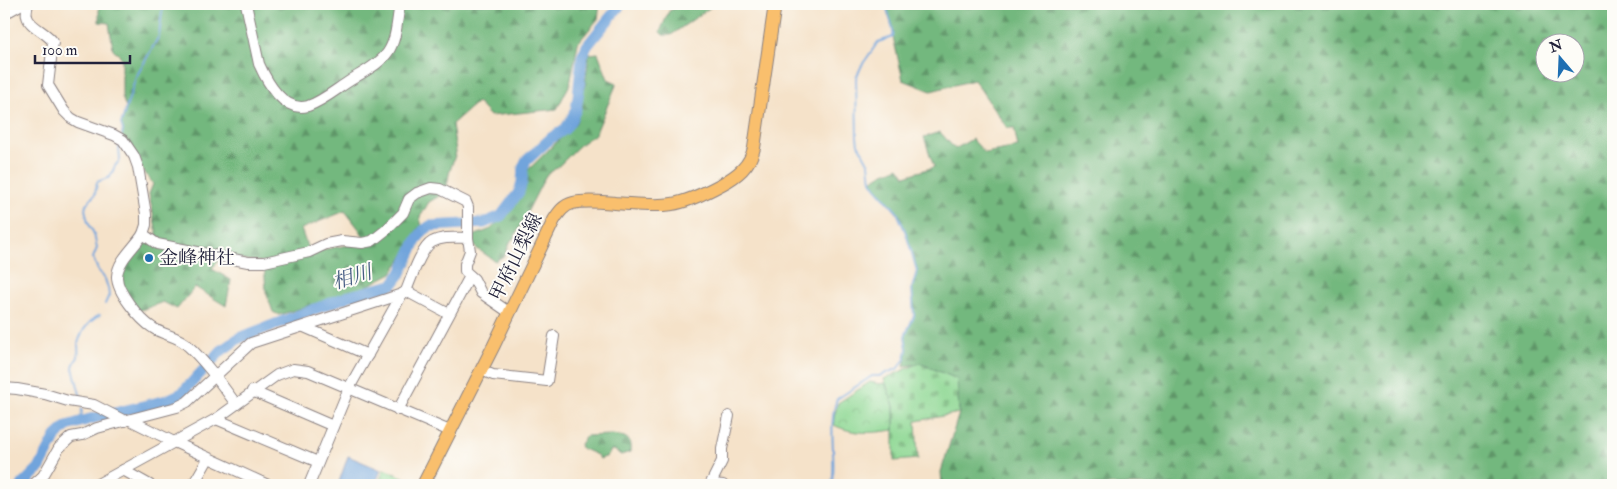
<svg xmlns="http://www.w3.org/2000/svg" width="1617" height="489" font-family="'IM FELL Double Pica','Noto Serif JP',serif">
	<defs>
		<pattern id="forest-firs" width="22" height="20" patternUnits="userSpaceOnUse" patternTransform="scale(1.25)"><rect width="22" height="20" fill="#73b87e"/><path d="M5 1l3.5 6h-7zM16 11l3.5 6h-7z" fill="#5e9568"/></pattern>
		<pattern id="cemetery-stones" width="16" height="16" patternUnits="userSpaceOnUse" patternTransform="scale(1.25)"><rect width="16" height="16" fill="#8fd894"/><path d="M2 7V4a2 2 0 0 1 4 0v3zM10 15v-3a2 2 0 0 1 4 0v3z" fill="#7bb980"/></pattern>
		<pattern id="park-crowns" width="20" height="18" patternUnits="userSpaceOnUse" patternTransform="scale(1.25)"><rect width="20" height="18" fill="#8fd894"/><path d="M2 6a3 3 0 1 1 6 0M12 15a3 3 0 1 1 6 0" fill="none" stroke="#7bb980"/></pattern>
	</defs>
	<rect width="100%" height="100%" fill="#fdfcf7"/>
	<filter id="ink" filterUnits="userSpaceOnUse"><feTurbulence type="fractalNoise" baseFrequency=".02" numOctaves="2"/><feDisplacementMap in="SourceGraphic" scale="10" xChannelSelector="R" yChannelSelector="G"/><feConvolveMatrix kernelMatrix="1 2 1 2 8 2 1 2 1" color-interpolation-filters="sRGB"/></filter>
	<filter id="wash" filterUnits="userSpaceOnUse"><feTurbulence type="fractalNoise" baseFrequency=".0096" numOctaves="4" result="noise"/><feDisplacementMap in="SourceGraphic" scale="20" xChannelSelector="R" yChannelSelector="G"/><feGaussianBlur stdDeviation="1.12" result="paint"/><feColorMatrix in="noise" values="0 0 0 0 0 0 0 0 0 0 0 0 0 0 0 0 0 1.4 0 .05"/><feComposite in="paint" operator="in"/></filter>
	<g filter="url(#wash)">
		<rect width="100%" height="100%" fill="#f5e2c9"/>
		<!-- forest -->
		<g fill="url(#forest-firs)" stroke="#4a6d5c" fill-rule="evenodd">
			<path d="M99,4H600L598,19L578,43L570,84L557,109L490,116L477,102L452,124L456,152L449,174L446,192L429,202L420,217L422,228L392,273L357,291L279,315L273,312L266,292L264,262L221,257L212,269L231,280L226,306L195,287L177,309L163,302L136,312L117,279L143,234L157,243V233L149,194L153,184L121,139L123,130L121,124L126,108L122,97V58L113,49L109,23L99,22ZM345,211L359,229L366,242L309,252L301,229Z"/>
			<polygon points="679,4 715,4 671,35 663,35 660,32 669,11 679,6"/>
			<path d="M888,4H1613V485H942L941,472L959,413L957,379L919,363L904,367L907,349L905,336L914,316L912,288L917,271L906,233L897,213L875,187L871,181L882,174L899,167L905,176L934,167L924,137L940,132L955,149L972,139L985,153L1018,147L1014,128H1007L974,80L931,91L903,80L893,37L894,32L888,14ZM1544,42H1574V72H1544Z"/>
			<path d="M598,53L608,79L617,83L595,135C575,144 565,165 546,175L514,238L511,240L504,256L495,261L469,243L468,238L491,229L512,207L523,188L524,177L528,170L576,123L585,85L589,54Z"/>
			<path d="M612,435C626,437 631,436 630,452L621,455L614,450H611L608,456L600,459L597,455L581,448L580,444L586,436Z"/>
		</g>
		<!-- cemetery -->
		<polygon fill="url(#cemetery-stones)" stroke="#587d68" points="919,363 957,379 959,413 916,421 918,459 894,461 894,406 884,379"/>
		<!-- park -->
		<g fill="url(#park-crowns)" stroke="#587d68">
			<path d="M870,382L879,384L885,383L894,406V430C873,433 854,435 834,425V417L838,403Z"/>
			<polygon points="384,469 422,485 378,485"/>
		</g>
		<!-- water -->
		<polygon fill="#71a4dc" stroke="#4a638c" points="348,456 381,470 375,485 338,485"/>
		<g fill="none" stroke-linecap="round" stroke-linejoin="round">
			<!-- stream -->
			<g stroke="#71a4dc" stroke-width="2">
				<polyline points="122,135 123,130 121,124 136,77 159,36 163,4"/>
				<polyline points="105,304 109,295 108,288 105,279 98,270 93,258 97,248 94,234 88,222 85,209 86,205 95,194 97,182 110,177 115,166 120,160 119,148 120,142"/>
				<path d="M81,398L73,368C73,363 76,361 78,357C79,352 78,348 78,344C81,331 89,321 100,315"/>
				<polyline points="81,422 82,408"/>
				<path d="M832,485C837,457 827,426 837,399L872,376H879L897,369L905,359L907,349L905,336L914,316L912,288L917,271L906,233L897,212L875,187L871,181L869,164L858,144L857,137L856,78L862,65L878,42L893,37C895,26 887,14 886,4"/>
			</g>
			<!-- river -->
			<polyline stroke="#71a4dc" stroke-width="11" points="22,485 40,467 56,436 67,426 90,419 167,400 182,393 221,351 239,338 349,296 392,285 401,273 417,239 423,231 430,226 484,223 501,216 519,192 522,182 523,168 526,161 551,138 565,129 571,120 576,109 578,97 582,57 587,46 621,4"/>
		</g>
	</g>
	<g filter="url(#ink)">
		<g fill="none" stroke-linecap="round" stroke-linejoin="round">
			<defs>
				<g id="minor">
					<path d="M28,4C27,8 26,13 27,16C28,26 48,33 53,42L48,85L64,111L71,118L78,122L114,135L123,140L134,156L138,167L146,214V225L143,234L157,244L248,262H264L309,252L326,244L342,241L362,243L372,241L386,230L403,213L409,199L417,193L431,188L440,189L466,202L468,207V238"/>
					<path d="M246,4L259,64C267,82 284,113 308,106C323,101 338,88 351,80C363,72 380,64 388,52C397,39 397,19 400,4"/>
					<polyline points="4,14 22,4"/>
					<path d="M143,234C135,247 118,260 117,276C116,291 140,320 153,328C163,335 178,336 187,345C206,362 221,384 236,404"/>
					<polyline points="406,291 449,314"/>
					<polyline points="304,327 368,355"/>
					<polyline points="481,370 493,375 547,381 554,336"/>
					<polyline points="4,388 17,389 45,394 68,401 94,405 125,421"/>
					<polyline points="252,391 333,426"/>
					<polyline points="398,410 470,276"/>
					<polyline points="216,419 318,462"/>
					<polyline points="130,420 174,442 268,485"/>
					<polyline points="123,470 150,485"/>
					<polyline points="712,484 723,485"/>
					<polyline points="33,485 43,476 59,448 71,437 82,435 97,428 177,407 187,402 251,343 402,294"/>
					<polyline points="96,485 216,419 277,375 293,369 308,371 450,431"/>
					<polyline points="193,485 208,459"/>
					<path d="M309,485L349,388L402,294L406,291C411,279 421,248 432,242C443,236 456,238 468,238L470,251L465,264V271L474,279L481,293L510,313"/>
					<polyline points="710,485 722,461 722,449 729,416"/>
				</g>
				<path id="major" d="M423,485L494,345L554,220C559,212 564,205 573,203C586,200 602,202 615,203C634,204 654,207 672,204C687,202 709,191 722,184C737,176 750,166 754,148L775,4"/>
			</defs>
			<!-- minor casing -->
			<use href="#minor" stroke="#8c8282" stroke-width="12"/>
			<!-- major casing -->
			<use href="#major" stroke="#8c8282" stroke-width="14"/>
			<!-- minor -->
			<use href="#minor" stroke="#fff" stroke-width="10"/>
			<!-- major -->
			<use href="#major" stroke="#f9bf6d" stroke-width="12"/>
		</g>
	</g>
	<!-- markers -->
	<circle fill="#1f6fb2" stroke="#fdfcf7" stroke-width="2" cx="149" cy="258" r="5"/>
	<g text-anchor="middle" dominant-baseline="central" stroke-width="4" stroke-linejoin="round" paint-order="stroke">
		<!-- street labels -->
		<g font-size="19" fill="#22223b" stroke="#fdfcf7">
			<text transform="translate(516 257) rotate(-64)">甲府山梨線</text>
		</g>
		<!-- poi labels -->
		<g font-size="19" fill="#22223b" stroke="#fdfcf7" text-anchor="start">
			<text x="159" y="258">金峰神社</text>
		</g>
		<!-- water labels -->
		<g font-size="20" font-style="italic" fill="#465c83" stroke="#fdfcf7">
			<text transform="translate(352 277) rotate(-17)">相川</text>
		</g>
	</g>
	<!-- margin -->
	<rect width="1617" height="489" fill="none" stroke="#fdfcf7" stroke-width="20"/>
	<!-- north arrow -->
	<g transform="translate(1560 58) rotate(341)"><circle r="24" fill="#fdfcf7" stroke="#a5a5ac"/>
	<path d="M0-4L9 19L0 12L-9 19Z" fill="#1f6fb2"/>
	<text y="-8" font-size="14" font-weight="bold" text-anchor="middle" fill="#22223b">N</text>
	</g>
	<!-- scale -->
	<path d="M35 55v8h95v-8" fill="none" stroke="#22223b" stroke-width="2.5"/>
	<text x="42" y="55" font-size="15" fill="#22223b" stroke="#fdfcf7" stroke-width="4" paint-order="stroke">100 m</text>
</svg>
